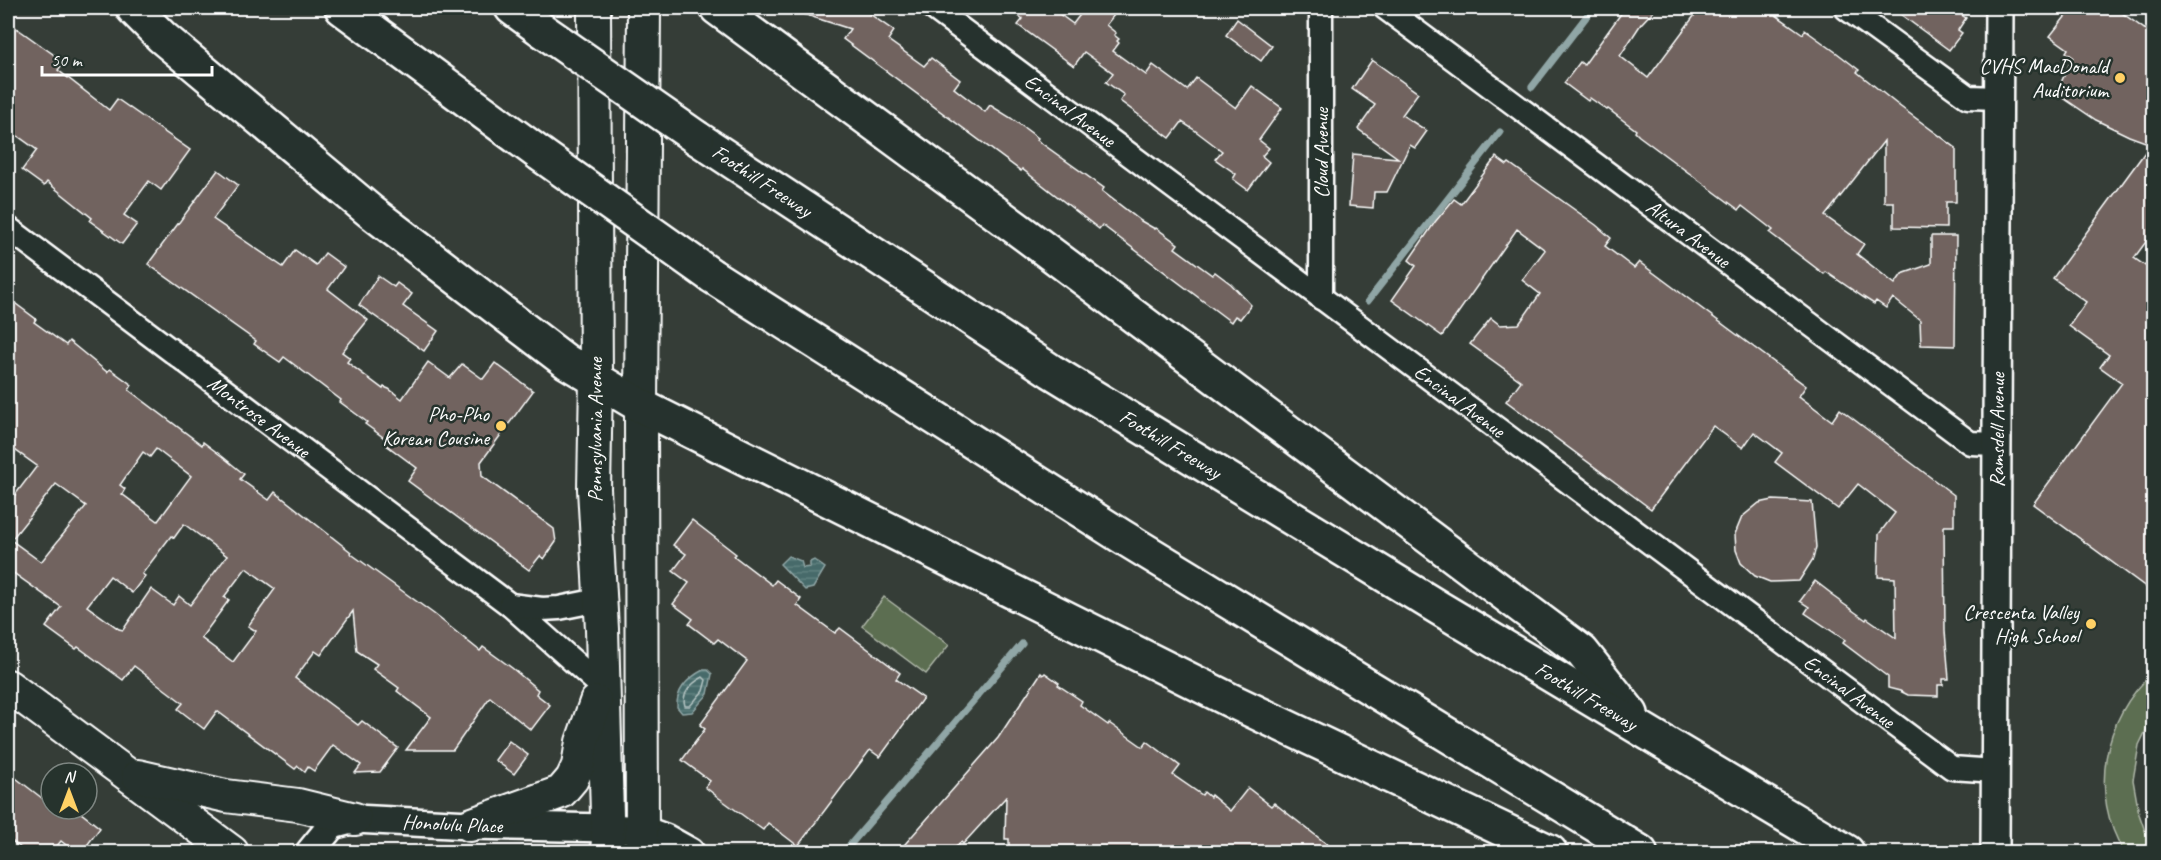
<svg xmlns="http://www.w3.org/2000/svg" width="2161" height="860" font-family="Caveat,sans-serif">
	<defs>
		<pattern id="water-rules" width="6" height="5" patternUnits="userSpaceOnUse" patternTransform="scale(1.5)"><rect width="6" height="5" fill="#466b6a"/><path d="M0 2.5h6" fill="none" stroke="#628180"/></pattern>
	</defs>
	<rect width="100%" height="100%" fill="#353d37"/>
	<filter id="ink" filterUnits="userSpaceOnUse"><feTurbulence type="fractalNoise" baseFrequency=".0167" numOctaves="2"/><feDisplacementMap in="SourceGraphic" scale="12" xChannelSelector="R" yChannelSelector="G"/><feConvolveMatrix kernelMatrix="1 2 1 2 8 2 1 2 1" color-interpolation-filters="sRGB"/></filter>
	<g filter="url(#ink)">
		<!-- garden -->
		<g fill="#5c6e51" stroke="#aeb6a8" stroke-width="1.5">
			<polygon points="884,597 949,645 926,674 862,626"/>
			<path d="M2153,673V716L2139,745L2133,780L2139,814L2145,831L2153,843V852H2124C2089,794 2102,718 2153,673Z"/>
		</g>
		<!-- water -->
		<g fill="url(#water-rules)" stroke="#90a6a6" stroke-width="1.5">
			<polygon points="788,556 801,561 803,568 810,567 810,562 814,560 825,568 813,588 805,590 780,564"/>
			<path d="M703,670H708L712,674L708,694L692,712L682,713L677,707C676,689 688,678 703,670Z"/>
		</g>
		<g fill="none" stroke-linecap="round" stroke-linejoin="round">
			<!-- shore -->
			<path stroke="#b5c4c3" stroke-width="1.5" d="M703,677L706,680L703,691L690,706H685C681,693 692,683 703,677Z"/>
			<!-- stream -->
			<g stroke="#90a6a6" stroke-width="7">
				<polyline points="1532,87 1593,8"/>
				<polyline points="1368,301 1500,132"/>
				<polyline points="844,852 1022,644"/>
			</g>
		</g>
		<!-- building -->
		<g fill="#71645e" stroke="#fff" stroke-width="1.5" fill-rule="evenodd">
			<polygon points="795,8 861,8 894,31 888,40 924,66 931,58 960,80 954,88 985,112 990,105 1011,118 1038,138 1037,140 1104,188 1102,191 1141,221 1155,229 1156,228 1178,244 1175,248 1212,275 1215,272 1231,284 1251,305 1240,319 1235,316 1231,322 1102,225 1099,229 1022,169 1021,171 843,39 850,29 794,11"/>
			<polygon points="1007,8 1051,8 1073,24 1085,8 1105,8 1114,15 1106,25 1116,33 1114,35 1119,39 1117,41 1119,43 1113,51 1146,75 1153,65 1187,90 1196,78 1236,108 1252,86 1282,108 1259,140 1269,148 1262,156 1269,162 1248,190 1233,179 1236,174 1215,159 1222,151 1193,129 1182,122 1170,138 1120,101 1124,95 1106,82 1113,73 1084,52 1074,66 1018,25 1023,19"/>
			<polygon points="1625,8 1656,8 1641,24 1620,56 1648,78 1700,8 1766,8 1803,34 1805,30 1837,53 1859,70 1857,72 1898,105 1956,148 1956,202 1946,202 1946,228 1894,227 1894,202 1884,202 1884,141 1825,216 1864,244 1857,254 1895,284 1902,274 1931,264 1931,236 1956,236 1955,346 1921,345 1920,320 1893,298 1886,308 1876,301 1874,304 1863,297 1826,272 1824,274 1770,233 1773,230 1742,206 1739,210 1639,136 1635,132 1636,130 1608,109 1607,110 1590,98 1588,101 1564,83 1580,62 1584,65"/>
			<polygon points="1892,8 1951,8 1966,18 1958,30 1962,33 1949,50"/>
			<polygon points="2072,8 2115,8 2154,36 2154,231 2134,258 2154,272 2154,593 2033,504 2122,383 2100,367 2109,355 2069,326 2086,302 2053,278 2151,144 2129,136 2096,120 2056,93 2073,57 2066,52 2068,49 2050,36"/>
			<polygon points="1237,19 1272,46 1261,61 1226,35"/>
			<polygon points="8,22 64,62 58,70 109,110 117,99 190,150 161,190 149,181 124,215 137,224 122,244 90,221 92,218 47,182 44,186 22,170 37,150 8,129"/>
			<polygon points="1372,60 1418,93 1402,115 1427,131 1415,148 1410,145 1387,192 1374,192 1373,208 1349,206 1353,154 1398,158 1358,129 1375,105 1352,89"/>
			<polygon points="1496,157 1507,165 1509,163 1596,225 1611,238 1605,246 1634,268 1639,262 1806,386 1799,396 1832,421 1840,409 1954,495 1954,526 1944,526 1945,631 1949,679 1943,679 1943,685 1938,685 1938,696 1908,695 1900,691 1888,688 1888,677 1843,643 1845,640 1805,613 1809,607 1800,601 1815,581 1832,594 1831,595 1866,620 1867,618 1896,638 1895,578 1878,577 1879,534 1895,513 1858,484 1838,509 1775,462 1782,453 1754,432 1743,448 1713,426 1651,509 1506,401 1521,381 1470,344 1491,318 1500,325 1519,324 1540,294 1522,280 1545,250 1517,229 1442,336 1392,300 1416,266 1409,260 1435,222 1454,199 1461,204"/>
			<polygon points="218,170 238,185 213,219 283,267 295,250 316,265 325,253 344,267 328,289 368,320 342,352 350,358 347,362 383,389 384,387 389,389 402,399 428,362 450,378 462,364 483,379 495,363 533,391 481,462 482,476 554,529 556,542 544,559 540,556 529,570 408,481 417,468 385,444 387,440 365,424 367,422 340,402 341,400 284,357 280,362 254,344 256,341 148,264"/>
			<polygon points="378,276 394,287 397,283 412,294 403,306 438,331 424,351 359,305"/>
			<path d="M8,298L36,319L34,322L66,345L69,341L107,372L110,369L132,385L129,390L202,445L203,442L223,457L244,474L240,479L269,500L275,492L351,552L350,553L434,614L480,651L483,647L512,668L538,690L536,694L550,705L531,730L490,697L453,750H406L431,717L397,691L399,688L373,669L377,664L357,651L353,611L321,655L315,651L295,678L358,725L362,721L398,748L380,772L355,773L361,765L333,745L314,771L308,767L305,772L298,766L295,769L217,711L204,729L178,709L183,703L134,666L123,680L78,647L76,649L46,627L61,607L8,569V490L15,495L37,466L8,445ZM156,449L191,476L158,521L122,494L125,489L120,485L143,452L150,457ZM56,484L86,506L41,562L11,540ZM184,524L227,556L190,605L179,596L173,605L151,589L123,630L119,629L87,606L110,576L132,593L145,576L142,574L171,536L174,538ZM246,568L275,589L248,626L256,631L233,662L201,638L229,600L224,597Z"/>
			<polygon points="1773,500 1812,502 1816,547 1813,559 1799,581 1770,582 1755,576 1741,563 1736,550 1735,534 1742,517 1759,503"/>
			<polygon points="692,520 736,554 734,556 772,585 776,580 801,599 797,605 835,633 840,628 900,673 896,679 923,698 880,757 870,750 798,846 768,823 763,830 719,798 705,787 710,781 682,760 705,729 700,725 747,661 718,639 714,643 689,624 693,619 673,604 689,583 673,571 686,554 673,545"/>
			<polygon points="1041,673 1043,675 1045,673 1059,683 1058,685 1082,701 1080,705 1108,725 1109,723 1143,747 1147,741 1180,766 1173,775 1202,795 1204,792 1210,797 1211,795 1230,811 1248,788 1271,806 1274,803 1337,852 1009,852 1009,839 1005,839 1006,797 963,844 961,842 951,852 898,852 998,738"/>
			<polygon points="509,741 528,755 514,774 495,760"/>
			<polygon points="8,772 51,805 51,809 76,809 100,828 82,852 75,852 61,841 52,852 26,852 8,838"/>
		</g>
		<g fill="none" stroke-linecap="round" stroke-linejoin="round">
			<defs>
				<g id="minor">
					<path id="s1" d="M933,8L1952,768L1996,771"/>
					<polyline points="1321,8 1321,298"/>
					<path id="s2" d="M1385,8L1970,443L1997,444"/>
					<polyline points="1846,8 1968,97 1998,98"/>
					<path id="s3" d="M8,228L510,605L602,687"/>
					<polyline points="510,605 542,609 559,608 599,600"/>
				</g>
				<g id="tertiary">
					<path id="s4" d="M310,852L332,825L355,819L470,825L608,828L643,830L665,838L690,852"/>
					<path id="s5" d="M1995,852L1999,8"/>
				</g>
				<g id="secondary">
					<polyline points="594,8 596,378 594,489 602,629 608,852"/>
					<polyline points="8,686 232,852"/>
					<polyline points="138,776 226,796 298,805 355,819"/>
					<polyline points="470,825 561,792 572,779 578,766 582,742 596,702"/>
					<polyline points="642,852 641,406 644,8"/>
				</g>
				<g id="motorway">
					<polyline points="133,8 162,37 370,211 525,330 567,362 641,406 1230,700 1550,852"/>
					<polyline points="342,8 540,154"/>
					<polyline points="512,8 542,30"/>
					<polyline points="717,8 1027,236 1582,652 1631,714"/>
					<path id="s6" d="M697,138L1051,371L1439,608L1847,852"/>
					<polyline points="712,276 1121,536 1640,852"/>
				</g>
			</defs>
			<!-- minor casing -->
			<use href="#minor" stroke="#fff" stroke-width="27"/>
			<!-- tertiary casing -->
			<use href="#tertiary" stroke="#fff" stroke-width="32"/>
			<!-- secondary casing -->
			<use href="#secondary" stroke="#fff" stroke-width="36"/>
			<!-- motorway casing -->
			<use href="#motorway" stroke="#fff" stroke-width="38"/>
			<!-- minor -->
			<use href="#minor" stroke="#26332d" stroke-width="22"/>
			<!-- tertiary -->
			<use href="#tertiary" stroke="#26332d" stroke-width="27"/>
			<!-- secondary -->
			<use href="#secondary" stroke="#26332d" stroke-width="32"/>
			<!-- motorway -->
			<use href="#motorway" stroke="#26332d" stroke-width="33"/>
			<defs>
				<g id="motorway-bridge">
					<polyline points="542,30 697,138"/>
					<polyline points="540,154 712,276"/>
				</g>
			</defs>
			<!-- motorway-bridge casing -->
			<use href="#motorway-bridge" stroke="#fff" stroke-width="38" stroke-linecap="butt"/>
			<!-- motorway-bridge -->
			<use href="#motorway-bridge" stroke="#26332d" stroke-width="33"/>
		</g>
	</g>
	<!-- markers -->
	<g fill="#ffd166" stroke="#26332d" stroke-width="2">
		<circle cx="2120" cy="78" r="6"/>
		<circle cx="501" cy="426" r="6"/>
		<circle cx="2091" cy="624" r="6"/>
	</g>
	<g text-anchor="middle" dominant-baseline="central" stroke-width="5" stroke-linejoin="round" paint-order="stroke">
		<!-- poi labels -->
		<g font-size="21" fill="#fff" stroke="#26332d" text-anchor="end">
			<text x="2108" y="66">CVHS MacDonald<tspan x="2108" dy="24">Auditorium</tspan></text>
			<text x="489" y="414">Pho-Pho<tspan x="489" dy="24">Korean Cousine</tspan></text>
			<text x="2079" y="612">Crescenta Valley<tspan x="2079" dy="24">High School</tspan></text>
		</g>
		<!-- street labels -->
		<g font-size="21" fill="#fff" stroke="#26332d">
			<text stroke="none"><textPath href="#s1" startOffset="171">Encinal Avenue</textPath></text>
			<text transform="translate(1321 153) rotate(-90)">Cloud Avenue</text>
			<text stroke="none"><textPath href="#s6" startOffset="78">Foothill Freeway</textPath></text>
			<text stroke="none"><textPath href="#s2" startOffset="378">Altura Avenue</textPath></text>
			<text stroke="none"><textPath href="#s1" startOffset="657">Encinal Avenue</textPath></text>
			<text stroke="none"><textPath href="#s3" startOffset="314">Montrose Avenue</textPath></text>
			<text transform="translate(595 430) rotate(-90)">Pennsylvania Avenue</text>
			<text stroke="none"><textPath href="#s5" startOffset="422">Ramsdell Avenue</textPath></text>
			<text stroke="none"><textPath href="#s6" startOffset="564">Foothill Freeway</textPath></text>
			<text stroke="none"><textPath href="#s1" startOffset="1143">Encinal Avenue</textPath></text>
			<text stroke="none"><textPath href="#s6" startOffset="1050">Foothill Freeway</textPath></text>
			<text stroke="none"><textPath href="#s4" startOffset="156">Honolulu Place</textPath></text>
		</g>
	</g>
	<!-- margin -->
	<rect width="2161" height="860" fill="none" stroke="#26332d" stroke-width="30"/>
	<rect x="15" y="15" width="2131" height="830" fill="none" stroke="#fff" stroke-width="2" filter="url(#ink)"/>
	<!-- north arrow -->
	<g transform="translate(69 791)"><circle r="28" fill="#26332d" stroke="#7d8581" stroke-width="1.5"/>
	<path d="M0-4.5L10 22L0 15L-10 22Z" fill="#ffd166"/>
	<text y="-9" font-size="16" font-weight="bold" text-anchor="middle" fill="#ffffff">N</text>
	</g>
	<!-- scale -->
	<path d="M42 66v9h170v-9" fill="none" stroke="#ffffff" stroke-width="3"/>
	<text x="51" y="66" font-size="18" fill="#ffffff" stroke="#26332d" stroke-width="4.5" paint-order="stroke">50 m</text>
</svg>
